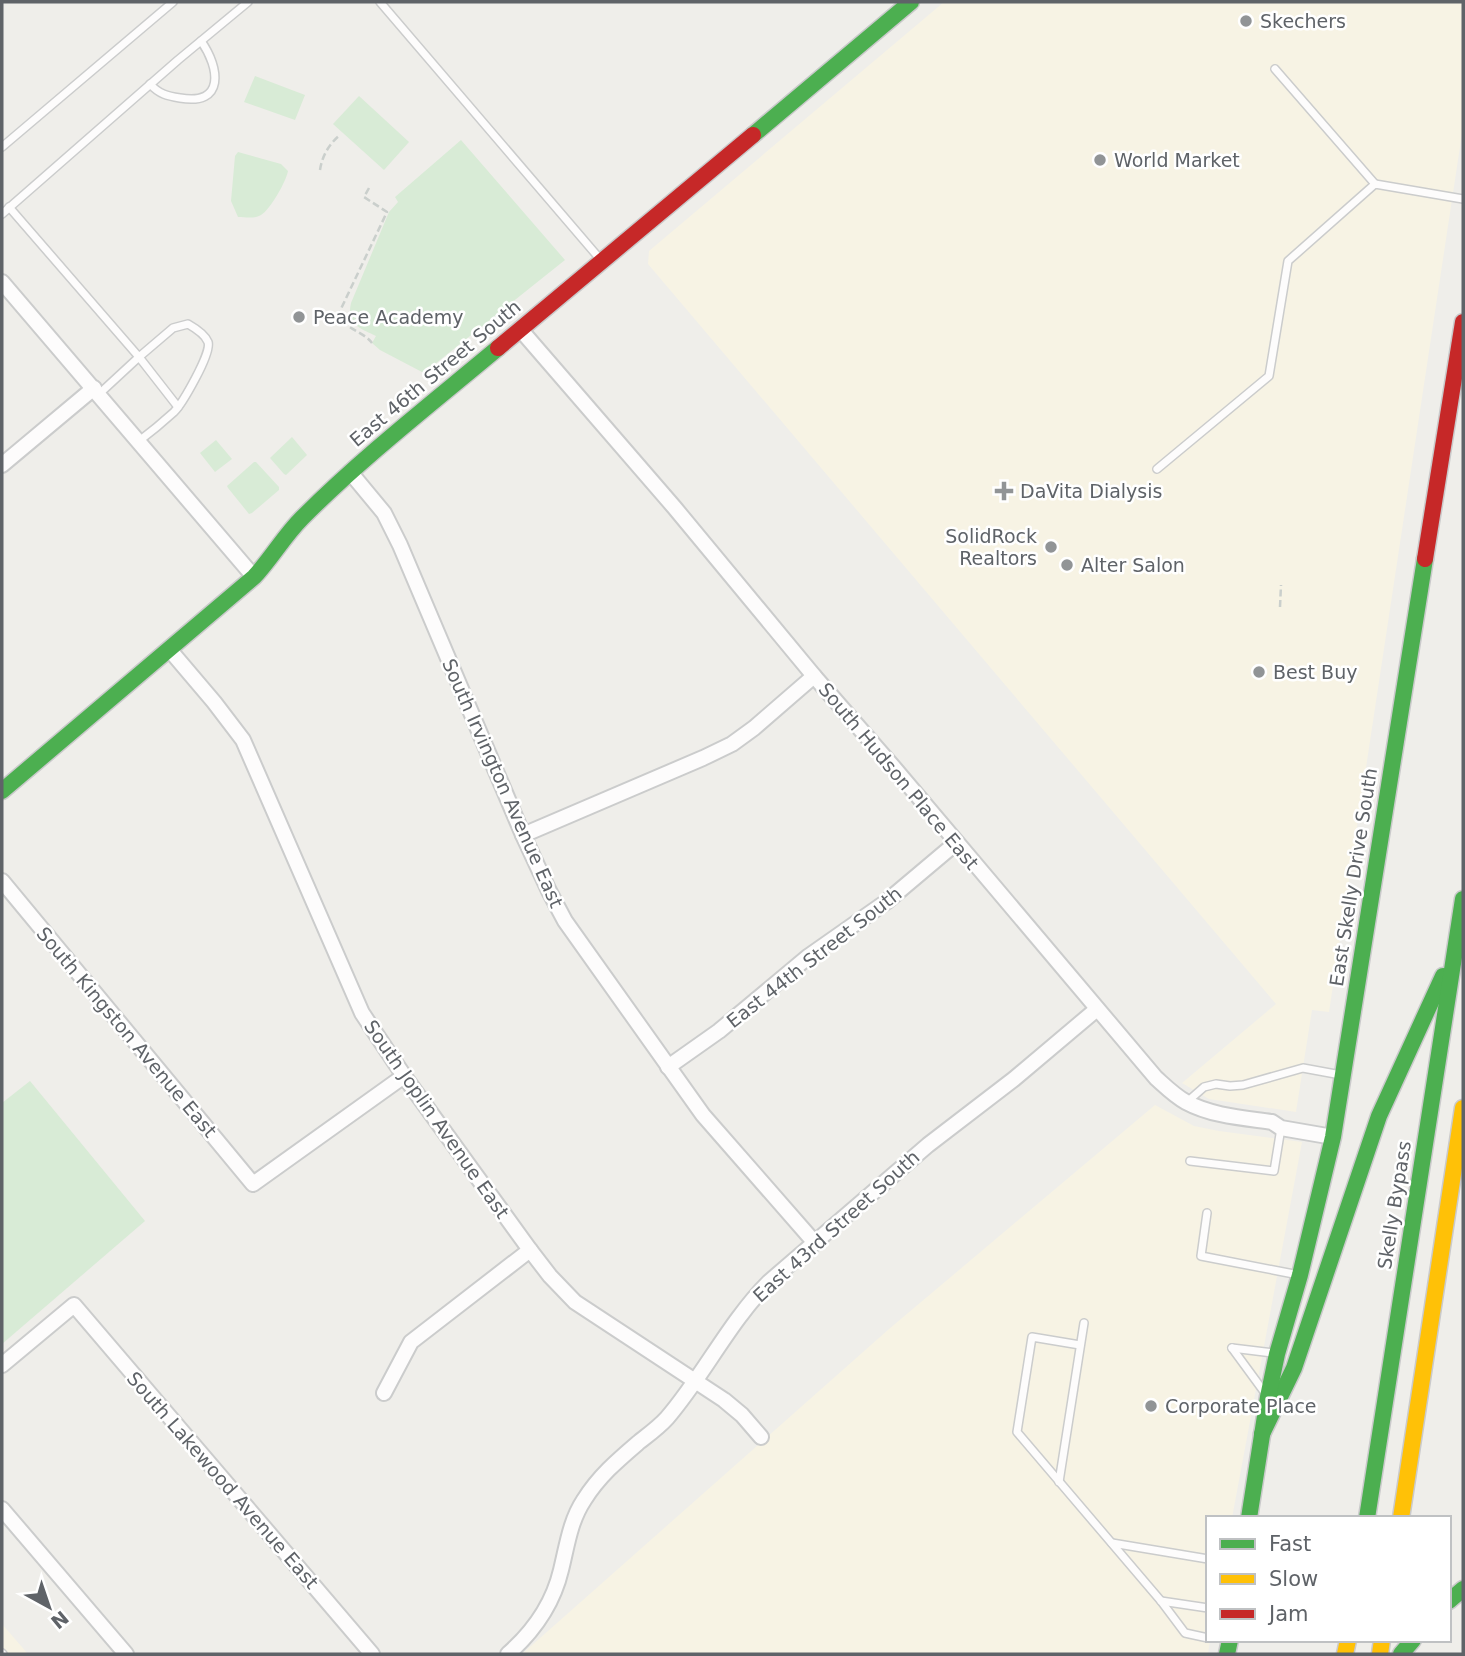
<svg xmlns="http://www.w3.org/2000/svg" width="1465" height="1656" font-family="'DejaVu Sans',sans-serif">
	<rect width="100%" height="100%" fill="#efeeea"/>
	<!-- commercial -->
	<g fill="#f7f3e4">
		<polygon points="944,2 1463,2 1463,127 1329,1012 1312,1010 1296,1112 1209,1099 1182,1083 1276,1004 648,264 649,251"/>
		<polygon points="1155,1105 1194,1126 1219,1131 1302,1142 1232,1518 1208,1518 1208,1640 1210,1640 1208,1654 522,1654 889,1329"/>
		<polygon points="2,1624 28,1654 2,1654"/>
	</g>
	<!-- green -->
	<g fill="#d8ebd6">
		<polygon points="255,76 305,95 295,120 244,102"/>
		<polygon points="359,96 409,142 384,170 333,124"/>
		<path d="M461,140L565,260L425,372H422L380,350L372,343L376,336C360,328 346,325 351,303L389,212L398,202L395,197Z"/>
		<path d="M238,152L281,164L288,171C286,182 270,210 261,215C255,219 245,217 238,217L231,201L235,156Z"/>
		<polygon points="292,437 307,455 286,475 284,474 270,458"/>
		<polygon points="216,440 232,459 215,472 200,453"/>
		<polygon points="254,462 256,462 279,487 279,490 252,513 249,514 228,488 227,486"/>
		<polygon points="30,1081 145,1221 2,1344 2,1103"/>
	</g>
	<g fill="none" stroke-linecap="round" stroke-linejoin="round">
		<defs>
			<g id="lane">
				<polyline points="380,2 600,259"/>
				<polyline points="1275,69 1375,184"/>
				<path d="M150,84C159,94 167,96 180,98C225,106 220,68 201,41"/>
				<polyline points="2,147 173,2"/>
				<path d="M9,207L139,357L173,328L188,324C195,328 205,334 208,342C212,353 182,404 174,412C163,422 151,432 139,441"/>
				<polyline points="2,214 178,60 248,2"/>
				<polyline points="99,394 139,357 178,407"/>
				<polyline points="1157,469 1269,376 1288,261 1375,184 1463,199"/>
				<polyline points="1187,1102 1204,1087 1216,1084 1230,1086 1243,1085 1303,1068 1341,1075"/>
				<polyline points="1190,1161 1274,1171 1281,1128"/>
				<polyline points="1207,1213 1201,1256 1299,1275"/>
				<polyline points="1080,1345 1032,1337 1017,1432 1161,1601 1185,1633 1208,1638"/>
				<polyline points="1232,1348 1265,1393"/>
				<polyline points="1232,1348 1273,1353"/>
				<polyline points="1059,1482 1084,1323"/>
				<polyline points="1112,1543 1208,1559"/>
				<polyline points="1161,1601 1208,1608"/>
				<polyline points="2,1653 3,1654"/>
			</g>
			<g id="street">
				<polyline points="2,282 254,577"/>
				<path d="M520,329L674,507L814,676L895,769L1156,1078C1166,1087 1175,1096 1186,1102C1212,1116 1244,1118 1272,1122L1281,1128L1333,1137"/>
				<polyline points="2,465 94,388"/>
				<polyline points="350,472 384,513 400,545 523,835 549,891 565,921 703,1115 815,1243"/>
				<polyline points="169,649 214,702 243,740 362,1013 404,1076 530,1250 550,1276 575,1302 724,1400 742,1415 761,1437"/>
				<polyline points="523,835 703,758 732,744 754,728 814,676"/>
				<polyline points="2,881 253,1184 404,1076"/>
				<polyline points="668,1067 719,1031 809,956 886,902 956,843"/>
				<polyline points="2,1365 74,1305 372,1654"/>
				<polyline points="384,1393 411,1342 530,1250"/>
				<polyline points="2,1509 126,1654"/>
				<path d="M508,1654C534,1631 553,1604 561,1570C567,1546 570,1521 584,1500C599,1476 618,1460 639,1442C648,1435 659,1427 667,1418C704,1375 729,1322 769,1282L928,1145L1014,1079L1097,1009"/>
			</g>
			<g id="fast">
				<polyline points="753,135 911,2"/>
				<path d="M2,791L254,577C271,559 284,536 302,518C363,457 431,404 498,348"/>
				<polyline points="1262,1434 1294,1368 1379,1116 1443,976"/>
				<polyline points="1249,1518 1268,1397 1277,1354 1300,1275 1333,1137 1425,559"/>
				<polyline points="1367,1518 1463,899"/>
				<polyline points="1449,1601 1463,1589"/>
				<polyline points="1227,1654 1230,1640"/>
				<polyline points="1401,1654 1413,1640"/>
			</g>
			<g id="slow">
				<polyline points="1401,1518 1463,1108"/>
				<polyline points="1345,1654 1348,1640"/>
				<polyline points="1380,1654 1382,1640"/>
			</g>
			<g id="jam">
				<polyline points="498,348 753,135"/>
				<polyline points="1425,559 1463,322"/>
			</g>
		</defs>
		<!-- lane casing -->
		<use href="#lane" stroke="#cbcccc" stroke-width="10"/>
		<!-- street casing -->
		<use href="#street" stroke="#cbcccc" stroke-width="18"/>
		<!-- fast casing -->
		<use href="#fast" stroke="#cacacb" stroke-width="19"/>
		<!-- slow casing -->
		<use href="#slow" stroke="#cacacb" stroke-width="19"/>
		<!-- jam casing -->
		<use href="#jam" stroke="#cacacb" stroke-width="19"/>
		<!-- path -->
		<g stroke="#cacfcc" stroke-width="2.5" stroke-dasharray="7 3.5" stroke-linecap="butt">
			<path d="M320,170C322,156 329,144 340,135"/>
			<path d="M369,188L364,197L387,212L339,313C344,330 362,330 372,343"/>
			<polyline points="1280,607 1281,585"/>
		</g>
		<!-- lane -->
		<use href="#lane" stroke="#fdfcfc" stroke-width="7"/>
		<!-- street -->
		<use href="#street" stroke="#fdfcfc" stroke-width="14"/>
		<!-- fast -->
		<use href="#fast" stroke="#4caf50" stroke-width="16"/>
		<!-- slow -->
		<use href="#slow" stroke="#ffc107" stroke-width="16"/>
		<!-- jam -->
		<use href="#jam" stroke="#c62828" stroke-width="16"/>
	</g>
	<!-- markers -->
	<g fill="#919496" stroke="#fff" stroke-width="2.5">
		<circle cx="1246" cy="21" r="7"/>
		<circle cx="1100" cy="160" r="7"/>
		<circle cx="299" cy="317" r="7"/>
		<path d="M1000.5 480.5h7v7h7v7h-7v7h-7v-7h-7v-7h7z"/>
		<circle cx="1051" cy="547" r="7"/>
		<circle cx="1067" cy="565" r="7"/>
		<circle cx="1259" cy="672" r="7"/>
		<circle cx="1151" cy="1406" r="7"/>
	</g>
	<g text-anchor="middle" dominant-baseline="central" stroke-width="5" stroke-linejoin="round" paint-order="stroke">
		<!-- poi labels -->
		<g font-size="19" fill="#5f6368" stroke="#fff" text-anchor="start">
			<text x="1260" y="21">Skechers</text>
			<text x="1114" y="160">World Market</text>
			<text x="313" y="317">Peace Academy</text>
			<text x="1020" y="491">DaVita Dialysis</text>
			<text x="1037" y="536" text-anchor="end">SolidRock<tspan x="1037" dy="22">Realtors</tspan></text>
			<text x="1081" y="565">Alter Salon</text>
			<text x="1273" y="672">Best Buy</text>
			<text x="1165" y="1406">Corporate Place</text>
		</g>
		<!-- street labels -->
		<g font-size="19" fill="#5f6368" stroke="#fff">
			<text transform="translate(435 373) rotate(-40)">East 46th Street South</text>
			<text transform="translate(899 776) rotate(50)">South Hudson Place East</text>
			<text transform="translate(503 783) rotate(66)">South Irvington Avenue East</text>
			<text transform="translate(1353 877) rotate(-81)">East Skelly Drive South</text>
			<text transform="translate(814 957) rotate(-38)">East 44th Street South</text>
			<text transform="translate(127 1032) rotate(50)">South Kingston Avenue East</text>
			<text transform="translate(437 1119) rotate(55)">South Joplin Avenue East</text>
			<text transform="translate(1394 1205) rotate(-81)">Skelly Bypass</text>
			<text transform="translate(836 1226) rotate(-42)">East 43rd Street South</text>
			<text transform="translate(223 1480) rotate(49)">South Lakewood Avenue East</text>
		</g>
	</g>
	<!-- border -->
	<rect width="1465" height="1656" fill="none" stroke="#5f6368" stroke-width="7"/>
	<!-- legend -->
	<rect x="1206" y="1516" width="245" height="126" fill="#ffffff" stroke="#bfc1c3" stroke-width="2"/>
	<rect x="1220" y="1539" width="35" height="10" fill="#4caf50" stroke="#bfc1c3" stroke-width="2"/>
	<text x="1269" y="1551" font-size="21" fill="#5f6368">Fast</text>
	<rect x="1220" y="1574" width="35" height="10" fill="#ffc107" stroke="#bfc1c3" stroke-width="2"/>
	<text x="1269" y="1586" font-size="21" fill="#5f6368">Slow</text>
	<rect x="1220" y="1609" width="35" height="10" fill="#c62828" stroke="#bfc1c3" stroke-width="2"/>
	<text x="1269" y="1621" font-size="21" fill="#5f6368">Jam</text>
	<!-- north arrow -->
	<g transform="translate(49 1607) rotate(140)" stroke="#ffffff" stroke-width="5" paint-order="stroke">
	<path d="M0-5L12 26L0 18L-12 26Z" fill="#5f6368"/>
	<text y="-10" font-size="19" font-weight="bold" text-anchor="middle" fill="#5f6368">N</text>
	</g>
</svg>
